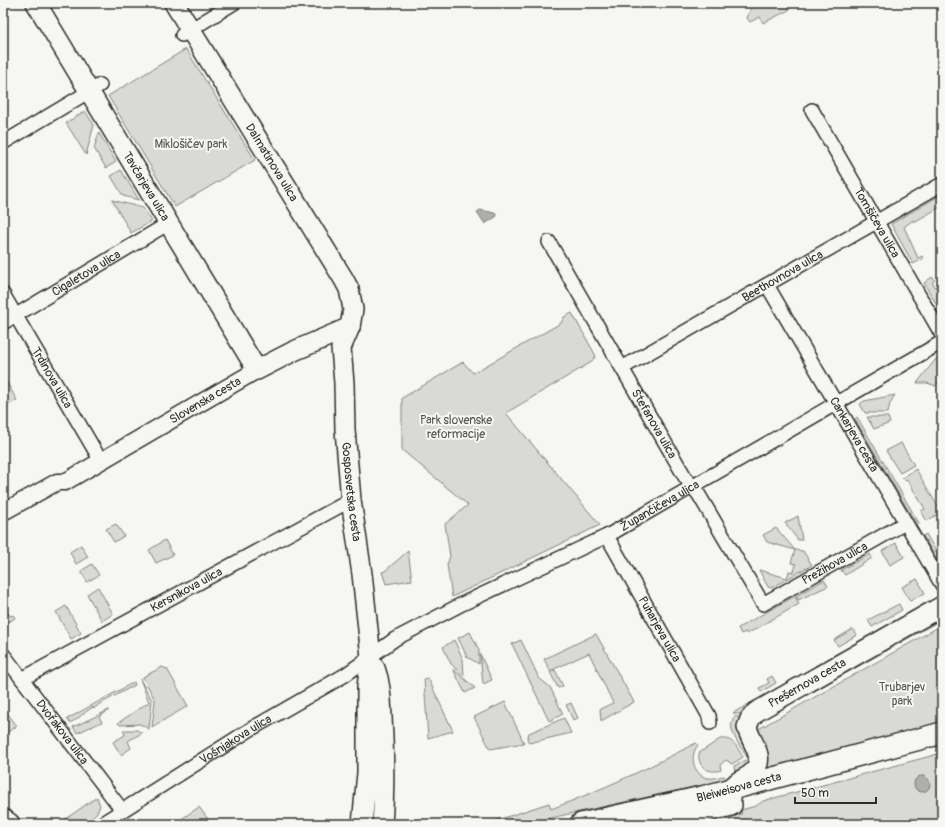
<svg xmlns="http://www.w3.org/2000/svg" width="945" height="827" font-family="Pangolin,sans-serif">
	<rect width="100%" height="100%" fill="#f6f6f2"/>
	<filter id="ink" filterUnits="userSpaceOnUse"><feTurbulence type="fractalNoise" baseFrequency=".025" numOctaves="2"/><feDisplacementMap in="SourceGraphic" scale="8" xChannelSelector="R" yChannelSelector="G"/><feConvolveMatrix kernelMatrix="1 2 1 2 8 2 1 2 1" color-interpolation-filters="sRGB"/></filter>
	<g filter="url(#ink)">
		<!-- green -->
		<g fill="#d9d9d5" stroke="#828280">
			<polygon points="750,3 785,3 786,5 791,3 789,10 763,23 760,17 750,22 747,18 752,5"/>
			<polygon points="186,49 255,160 175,207 108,96"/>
			<polygon points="85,111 94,125 86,155 66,123"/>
			<polygon points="99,133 116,162 106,168 94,148"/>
			<polygon points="121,170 139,200 123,196 111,176"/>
			<polygon points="942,194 942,206 914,222 913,220 904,227 918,258 922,256 923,259 913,264 891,224"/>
			<polygon points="112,200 143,208 152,221 131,233"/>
			<polygon points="932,277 935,280 932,282 939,293 942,292 942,314 924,283"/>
			<polygon points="572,313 596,356 590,363 506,413 600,525 452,597 447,565 450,556 445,524 468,505 402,450 402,398 463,362 473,373 561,323 564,317"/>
			<polygon points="942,356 942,375 936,386 927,383 917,383 935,360"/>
			<polygon points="3,376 17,400 3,408"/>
			<polygon points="895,395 890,403 888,413 865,413 860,404 864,401"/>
			<polygon points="857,417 919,523 917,525 855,419"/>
			<polygon points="867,417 888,417 890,423 874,429"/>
			<polygon points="901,443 914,465 900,473 886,451"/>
			<polygon points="916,469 941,512 927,521 921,511 925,509 907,479 904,480 902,478"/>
			<polygon points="798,516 802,540 798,540 785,523"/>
			<polygon points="116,524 124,536 114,542 106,529"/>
			<polygon points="776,528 795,550 803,551 812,565 771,588 768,587 759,570 787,578 789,571 794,572 796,564 791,563 795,550 767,542 763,535"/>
			<polygon points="926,534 942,562 942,568 923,536"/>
			<polygon points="165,540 173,555 156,563 149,550"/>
			<polygon points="896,543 904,557 890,565 882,551"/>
			<polygon points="81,545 88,557 76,564 70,552"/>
			<polygon points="408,551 412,580 386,584 382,572 385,571"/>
			<polygon points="870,554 872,558 845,575 841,570"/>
			<polygon points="92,564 99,575 87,582 81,571"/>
			<polygon points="917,579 925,593 910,601 902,587"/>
			<polygon points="824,580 828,586 798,600 796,596"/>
			<polygon points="98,587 113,614 102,621 87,594"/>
			<polygon points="795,596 799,604 747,634 746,632 741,634 738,628"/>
			<polygon points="929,601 930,604 817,668 815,666"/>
			<polygon points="899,604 902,610 872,627 868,620"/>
			<polygon points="66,606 81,633 71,639 56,612"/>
			<polygon points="8,613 10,616 13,615 15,618 5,624 3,616"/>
			<polygon points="938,613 941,619 939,621 811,693 809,691"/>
			<polygon points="942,625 942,727 767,775 753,732"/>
			<polygon points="853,629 857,635 838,646 834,640"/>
			<polygon points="470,632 479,650 479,664 467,657 458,638"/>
			<polygon points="596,634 634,702 601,721 600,709 613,703 589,653 550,671 544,659"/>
			<polygon points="454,640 463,659 464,676 451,664 443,647"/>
			<polygon points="521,640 539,678 550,687 563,714 549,721 512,644"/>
			<polygon points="480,654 492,680 483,684"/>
			<polygon points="162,667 167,669 188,706 152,727 155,700 143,677"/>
			<polygon points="453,669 475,688 465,693"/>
			<polygon points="555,670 563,686 558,688 550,672"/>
			<polygon points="772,676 776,683 761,692 759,688 769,683 767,679"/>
			<polygon points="428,678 453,731 428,738 424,679"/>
			<polygon points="140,679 152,700 149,729 140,724 120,725 118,723 149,702"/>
			<path d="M134,682L135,685L98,705L94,709L93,707C84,712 79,719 70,723L67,719Z"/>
			<polygon points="754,701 755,704 743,715 733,713"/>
			<polygon points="3,702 6,705 3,707 17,726 3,735"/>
			<polygon points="505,702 524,743 490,749 474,717"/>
			<polygon points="571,703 578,718 573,720 566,705"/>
			<polygon points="109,710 99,717 102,722 77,733 73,727"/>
			<path d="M735,716L743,719L753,763L735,773L734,766L748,759C742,748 724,728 735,716Z"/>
			<polygon points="564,718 571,733 529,743 527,739 529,733"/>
			<polygon points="123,730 137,730 142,733 128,741 131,748 121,755 113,742 125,735"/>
			<path d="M720,739C734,737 737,748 743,757L732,764L726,760L720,765L721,770C709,774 697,767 699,753Z"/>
			<path d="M696,743L698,745C689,756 693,774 707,778C713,779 718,777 724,776L726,780L523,824H485L549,803L551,809C601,790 649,768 696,743Z"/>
			<polygon points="942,753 942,824 730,824 729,818 742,814 741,810 756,806 763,801"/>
			<path d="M97,797L100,806C94,824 73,824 58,824Z"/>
			<polygon points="199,807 208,819 208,824 174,824"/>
		</g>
		<!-- water -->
		<g fill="#aeaeab" stroke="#7a7a78">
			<polygon points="480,210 495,213 497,216 485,224 477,212"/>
			<circle cx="922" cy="784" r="8"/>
		</g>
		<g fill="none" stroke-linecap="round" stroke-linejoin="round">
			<defs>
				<g id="minor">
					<polyline points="182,35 234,3"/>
					<path id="s1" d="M812,110L942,335"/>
					<polyline points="3,143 100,85"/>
					<path id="s2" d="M549,242L685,477L699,495L763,604L905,523"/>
					<path id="s3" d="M767,285L942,585"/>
					<path id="s4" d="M3,294L101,461"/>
					<path id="s5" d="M3,323L169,223"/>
					<path id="s6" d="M622,368L942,184"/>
					<path id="s7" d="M607,536L709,716L710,723"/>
					<path id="s8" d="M3,654L122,810"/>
					<path id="s9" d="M22,679L351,500"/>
					<path id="s10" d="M101,824L251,729L345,675L395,639L462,604L607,536L942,342"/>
				</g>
				<g id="tertiary">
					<path id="s11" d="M3,512L57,482H65L257,370"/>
				</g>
				<g id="secondary">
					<path id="s12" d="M36,3L257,370L294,351L350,327"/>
					<path id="s13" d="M174,3L343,278L349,289L353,309L350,327L341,348L344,383L345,430L351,500L362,574L371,657L367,687V773L362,824"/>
					<path d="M375,668C381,684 381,700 382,717C384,752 385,788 382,824"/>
					<path id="s14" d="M732,788C740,777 744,781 752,773C768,758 750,742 747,727L750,719L756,712L942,606"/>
				</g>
				<g id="primary">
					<polyline points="3,820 9,824"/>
					<path id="s15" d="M581,824L702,797L942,733"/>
					<polyline points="656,824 731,805"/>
				</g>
			</defs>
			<!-- minor casing -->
			<use href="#minor" stroke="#2b2b2b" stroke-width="16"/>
			<!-- tertiary casing -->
			<use href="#tertiary" stroke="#2b2b2b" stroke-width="19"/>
			<!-- secondary casing -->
			<use href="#secondary" stroke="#2b2b2b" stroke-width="22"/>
			<!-- primary casing -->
			<use href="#primary" stroke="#2b2b2b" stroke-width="24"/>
			<!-- minor -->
			<use href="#minor" stroke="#f6f6f2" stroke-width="13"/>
			<!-- tertiary -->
			<use href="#tertiary" stroke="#f6f6f2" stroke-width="16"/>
			<!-- secondary -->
			<use href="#secondary" stroke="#f6f6f2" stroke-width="19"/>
			<!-- primary -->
			<use href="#primary" stroke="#f6f6f2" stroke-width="21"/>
		</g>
	</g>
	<g text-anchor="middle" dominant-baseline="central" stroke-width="4" stroke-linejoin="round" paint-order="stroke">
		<!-- park labels -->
		<g font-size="12" fill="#565656" stroke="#f6f6f2">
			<text x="191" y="144">Miklošičev park</text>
			<text x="456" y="420">Park slovenske<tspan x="456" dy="14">reformacije</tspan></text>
			<text x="902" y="687">Trubarjev<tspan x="902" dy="14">park</tspan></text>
		</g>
		<!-- street labels -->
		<g font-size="12" fill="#2b2b2b" stroke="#f6f6f2">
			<text stroke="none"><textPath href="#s13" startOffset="187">Dalmatinova ulica</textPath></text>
			<text stroke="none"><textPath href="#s12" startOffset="214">Tavčarjeva ulica</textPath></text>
			<text stroke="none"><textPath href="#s1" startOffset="130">Tomšičeva ulica</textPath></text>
			<text stroke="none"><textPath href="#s5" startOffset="97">Cigaletova ulica</textPath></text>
			<text stroke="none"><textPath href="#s6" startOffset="185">Beethovnova ulica</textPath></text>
			<text stroke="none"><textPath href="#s4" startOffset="97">Trdinova ulica</textPath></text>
			<text stroke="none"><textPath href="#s11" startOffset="232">Slovenska cesta</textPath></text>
			<text stroke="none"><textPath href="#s2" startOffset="210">Štefanova ulica</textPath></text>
			<text stroke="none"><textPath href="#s3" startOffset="173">Cankarjeva cesta</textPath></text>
			<text stroke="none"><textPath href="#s13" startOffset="541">Gosposvetska cesta</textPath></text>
			<text stroke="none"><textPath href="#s10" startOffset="644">Župančičeva ulica</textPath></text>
			<text stroke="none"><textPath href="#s2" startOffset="503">Prežihova ulica</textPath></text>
			<text stroke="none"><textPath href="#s9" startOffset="187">Kersnikova ulica</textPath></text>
			<text stroke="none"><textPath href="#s7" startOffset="107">Puharjeva ulica</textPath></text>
			<text stroke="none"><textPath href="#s14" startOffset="152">Prešernova cesta</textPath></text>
			<text stroke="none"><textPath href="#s8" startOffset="98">Dvořakova ulica</textPath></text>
			<text stroke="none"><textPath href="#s10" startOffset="159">Vošnjakova ulica</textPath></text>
			<text stroke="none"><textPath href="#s15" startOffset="162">Bleiweisova cesta</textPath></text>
		</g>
	</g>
	<!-- margin -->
	<rect width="945" height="827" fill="none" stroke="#f6f6f2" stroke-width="16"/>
	<rect x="8" y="8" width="929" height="811" fill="none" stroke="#2b2b2b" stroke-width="1.5" filter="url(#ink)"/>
	<!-- scale -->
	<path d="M795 797v6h81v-6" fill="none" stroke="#2b2b2b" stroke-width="2"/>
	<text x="801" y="797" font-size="12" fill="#2b2b2b" stroke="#f6f6f2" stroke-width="3" paint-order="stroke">50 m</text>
</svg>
